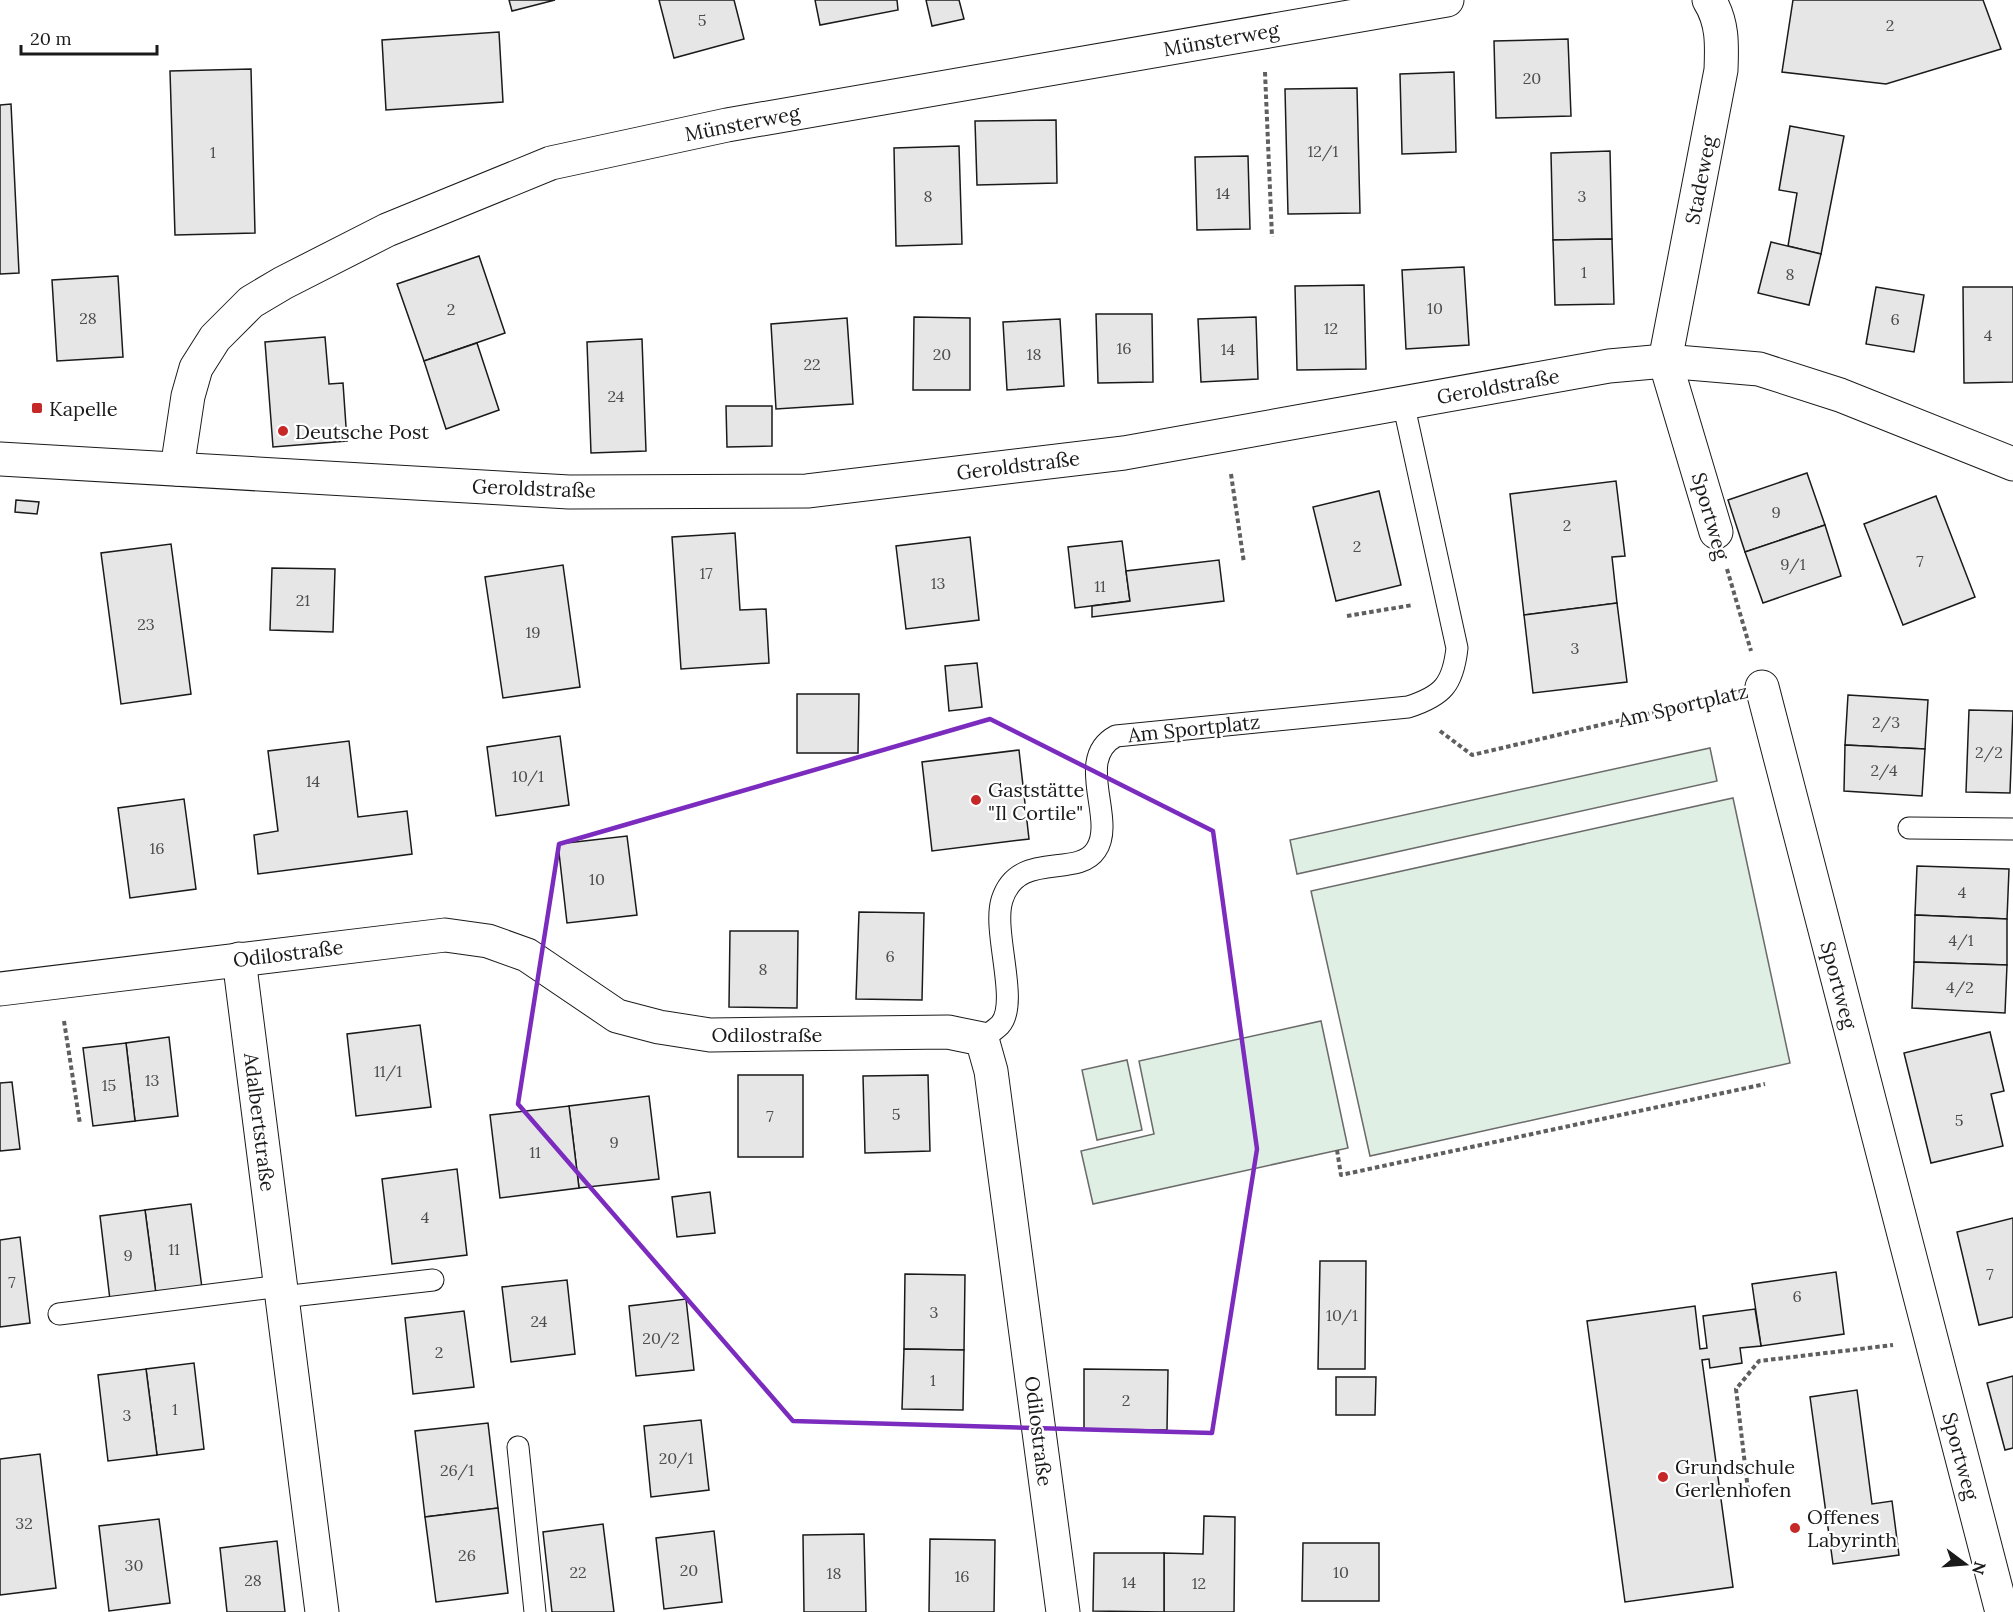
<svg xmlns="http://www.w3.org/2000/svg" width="2013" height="1612" font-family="Lora,serif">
	<rect width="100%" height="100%" fill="#fff"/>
	<!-- green -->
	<g fill="#e0efe3" stroke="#6a6a6a" stroke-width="1.5">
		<polygon points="1710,748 1717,781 1297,874 1290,840"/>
		<polygon points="1733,798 1790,1063 1370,1156 1311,891"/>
		<polygon points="1321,1021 1348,1148 1093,1204 1081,1151 1154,1134 1139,1061"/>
		<polygon points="1127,1060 1142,1130 1097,1140 1082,1070"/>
	</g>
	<!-- building -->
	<g fill="#e6e6e6" stroke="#1a1a1a" stroke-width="1.5">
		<polygon points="509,0 555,0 512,11"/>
		<polygon points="659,0 734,0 744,39 674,58"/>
		<polygon points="815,0 897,0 898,10 820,25"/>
		<polygon points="926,0 959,0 964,19 932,26"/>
		<polygon points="1793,0 1983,0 2001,49 1886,84 1782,72"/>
		<polygon points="499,32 503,102 386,110 382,40"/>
		<polygon points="1568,39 1571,116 1496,118 1494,41"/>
		<polygon points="251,69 255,233 175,235 170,71"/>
		<polygon points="1454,72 1456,152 1402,154 1400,74"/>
		<polygon points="1357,88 1360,213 1288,214 1285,89"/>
		<polygon points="11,104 19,273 0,274 0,105"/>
		<polygon points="1056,120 1057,183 977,185 975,121"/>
		<polygon points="1790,126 1844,136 1821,254 1788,246 1797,193 1779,190"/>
		<polygon points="959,146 962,244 896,246 894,148"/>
		<polygon points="1610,151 1612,239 1553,240 1551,153"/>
		<polygon points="1248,156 1250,229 1197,230 1195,157"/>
		<polygon points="1612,239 1614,304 1555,305 1553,240"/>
		<polygon points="1771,242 1821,254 1809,305 1758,293"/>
		<polygon points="479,256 505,333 424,361 397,284"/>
		<polygon points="1464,267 1469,345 1406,349 1402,270"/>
		<polygon points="118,276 123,357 57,361 52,280"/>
		<polygon points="1364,285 1366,369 1297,370 1295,286"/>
		<polygon points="1876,287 1924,295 1914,352 1866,344"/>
		<polygon points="1963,287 2013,287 2013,382 1964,383"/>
		<polygon points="1096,314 1152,314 1153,382 1098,383"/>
		<polygon points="914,317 970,318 970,390 913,390"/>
		<polygon points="1256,317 1258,379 1201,382 1198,319"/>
		<polygon points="847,318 853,404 776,409 771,324"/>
		<polygon points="1060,319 1064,386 1007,390 1003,322"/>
		<polygon points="325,337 329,384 343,383 347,441 273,447 265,342"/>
		<polygon points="642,339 646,451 591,453 587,342"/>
		<polygon points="477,343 499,410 446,429 424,361"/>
		<polygon points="726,406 772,406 772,446 727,447"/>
		<polygon points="1807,473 1825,525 1745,552 1728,500"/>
		<polygon points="1616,481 1625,556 1612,557 1617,603 1524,615 1510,494"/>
		<polygon points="1379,491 1401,585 1336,601 1313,507"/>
		<polygon points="1936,496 1975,597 1903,625 1864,524"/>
		<polygon points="16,500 39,502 37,514 15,512"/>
		<polygon points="1825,525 1841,576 1763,603 1745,552"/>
		<polygon points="735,533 740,610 766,609 769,663 681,669 672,537"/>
		<polygon points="970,537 979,620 906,629 896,546"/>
		<polygon points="1122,541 1130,601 1075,608 1068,547"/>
		<polygon points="171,544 191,694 121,704 101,553"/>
		<polygon points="1219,560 1224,601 1092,617 1092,606 1130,601 1126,571"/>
		<polygon points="563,565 580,687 503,698 485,577"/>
		<polygon points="272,568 335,569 333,632 270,630"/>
		<polygon points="1617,603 1627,682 1533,693 1524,615"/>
		<polygon points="977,663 982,707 949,711 945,666"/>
		<polygon points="797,694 859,694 858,753 797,753"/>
		<polygon points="1848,695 1928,700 1925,749 1845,745"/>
		<polygon points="1969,710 2013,711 2010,793 1966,792"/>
		<polygon points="560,736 569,805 496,816 487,747"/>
		<polygon points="349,741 358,817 407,811 412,854 258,874 254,835 278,831 268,751"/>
		<polygon points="1845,745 1925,749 1922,796 1844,791"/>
		<polygon points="1019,750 1029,839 932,851 922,762"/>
		<polygon points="184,799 196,889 130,898 118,808"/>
		<polygon points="627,836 637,915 567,923 558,844"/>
		<polygon points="1917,866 2009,869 2007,919 1915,915"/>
		<polygon points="859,912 924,913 922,1000 856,999"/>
		<polygon points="1915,915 2007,919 2007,965 1914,962"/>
		<polygon points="730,931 798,931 797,1008 729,1007"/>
		<polygon points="1914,962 2007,965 2005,1013 1912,1008"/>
		<polygon points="420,1025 431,1107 356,1116 347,1034"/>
		<polygon points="1990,1032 2004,1091 1991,1094 2003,1146 1931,1163 1904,1053"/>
		<polygon points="169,1037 178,1116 135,1121 126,1043"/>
		<polygon points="126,1043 135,1121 93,1126 83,1048"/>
		<rect x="738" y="1075" width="65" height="82"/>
		<polygon points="928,1075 930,1151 865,1153 863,1076"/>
		<polygon points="12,1082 20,1149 0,1151 0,1083"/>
		<polygon points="649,1096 659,1179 579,1188 569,1106"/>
		<polygon points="569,1106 579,1188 500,1198 490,1115"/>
		<polygon points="457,1169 467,1255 392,1264 382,1179"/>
		<polygon points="710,1192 715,1233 677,1237 672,1197"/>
		<polygon points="191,1204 202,1288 156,1294 145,1210"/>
		<polygon points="145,1210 156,1294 110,1300 100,1216"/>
		<polygon points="2013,1218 2013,1317 1979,1325 1957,1232"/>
		<polygon points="20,1237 30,1323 0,1327 0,1240"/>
		<polygon points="1320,1261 1366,1261 1365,1369 1318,1369"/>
		<polygon points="1836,1272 1844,1334 1761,1346 1752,1284"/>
		<polygon points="905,1274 965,1275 964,1350 904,1349"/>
		<polygon points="567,1280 575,1354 511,1362 502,1287"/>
		<polygon points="686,1299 694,1370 636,1376 629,1306"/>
		<polygon points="1695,1306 1700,1349 1707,1348 1703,1316 1755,1309 1761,1346 1740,1348 1742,1363 1710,1368 1709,1359 1702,1360 1733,1587 1625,1602 1587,1321"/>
		<polygon points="464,1311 474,1387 413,1394 405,1318"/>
		<polygon points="904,1349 964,1350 963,1410 902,1409"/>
		<polygon points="194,1363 204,1449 157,1455 146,1369"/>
		<polygon points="146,1369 157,1455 108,1461 98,1375"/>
		<polygon points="1084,1369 1168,1370 1167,1430 1084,1429"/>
		<polygon points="2013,1376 2013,1448 2005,1450 1987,1383"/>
		<polygon points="1336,1377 1376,1377 1375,1415 1336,1415"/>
		<polygon points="1857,1390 1872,1504 1892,1501 1899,1555 1833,1564 1810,1397"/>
		<polygon points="701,1420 709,1490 651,1497 644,1426"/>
		<polygon points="488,1423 498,1508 425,1517 415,1431"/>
		<polygon points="40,1454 56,1588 0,1595 0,1459"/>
		<polygon points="498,1508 508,1593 436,1602 425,1517"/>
		<polygon points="1204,1516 1235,1517 1234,1612 1164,1612 1164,1553 1203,1554"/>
		<polygon points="159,1519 170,1603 109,1611 99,1526"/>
		<polygon points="603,1524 614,1612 552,1612 543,1532"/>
		<polygon points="714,1531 722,1602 664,1609 656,1538"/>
		<polygon points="864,1534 866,1612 804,1612 803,1535"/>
		<polygon points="930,1539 995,1540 994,1612 929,1612"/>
		<polygon points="277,1541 285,1612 227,1612 220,1548"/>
		<polygon points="1303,1543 1379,1543 1379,1601 1302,1601"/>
		<polygon points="1094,1553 1164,1553 1164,1612 1093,1611"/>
	</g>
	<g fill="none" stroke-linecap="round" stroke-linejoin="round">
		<defs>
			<g id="lane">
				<polyline points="1909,828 2013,829"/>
				<path d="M982,1039C987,1035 995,1030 1000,1025C1020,1003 992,932 1002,900C1018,849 1077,879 1096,850C1117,819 1073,759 1116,736L1408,707C1443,696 1453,684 1457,648L1403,402"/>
				<polyline points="282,1297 433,1280"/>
				<polyline points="59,1314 281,1286"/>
				<polyline points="518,1447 535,1612"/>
			</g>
			<g id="street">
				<path d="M1709,0C1723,22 1722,45 1721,70L1665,361L1716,532"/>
				<polyline points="177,469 188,396 196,368 215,338 251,302 283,283 387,230 551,163 727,125 1447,0"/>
				<polyline points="1762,687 2002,1612"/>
				<polyline points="239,959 322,1612"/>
				<polyline points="0,989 445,935 488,941 527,955 617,1016 659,1027 710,1035 948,1032 982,1039 991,1071 1063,1612"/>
			</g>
			<polyline id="secondary" points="0,459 569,492 807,491 1124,453 1609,366 1665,361 1759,369 1840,395 2013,464"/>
		</defs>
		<!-- lane casing -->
		<use href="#lane" stroke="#1a1a1a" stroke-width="23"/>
		<!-- street casing -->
		<use href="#street" stroke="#1a1a1a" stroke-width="35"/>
		<!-- secondary casing -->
		<use href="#secondary" stroke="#1a1a1a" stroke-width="35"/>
		<!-- path -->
		<g stroke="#5f5f5f" stroke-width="4" stroke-dasharray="4.5 3" stroke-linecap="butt">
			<polyline points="1265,72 1272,237"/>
			<polyline points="1231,474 1244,563"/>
			<polyline points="1727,569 1751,651"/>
			<polyline points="1347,616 1413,605"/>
			<polyline points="1440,731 1472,755 1724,696"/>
			<polyline points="64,1021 80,1124"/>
			<polyline points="1337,1150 1341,1175 1765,1084"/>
			<polyline points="1748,1490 1736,1389 1759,1361 1893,1345"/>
		</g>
		<!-- lane -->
		<use href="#lane" stroke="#fff" stroke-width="21"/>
		<!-- street -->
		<use href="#street" stroke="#fff" stroke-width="33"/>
		<!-- secondary -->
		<use href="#secondary" stroke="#fff" stroke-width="33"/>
	</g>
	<!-- marked area -->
	<path fill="none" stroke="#7b2cbf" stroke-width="4.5" stroke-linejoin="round" d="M990,719L1213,831L1257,1149L1212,1433L793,1421L518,1104L559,844Z"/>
	<!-- markers -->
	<g fill="#c62828" stroke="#fff" stroke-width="2">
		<rect x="31" y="402" width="12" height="12" rx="3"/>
		<circle cx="283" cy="431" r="6"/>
		<circle cx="976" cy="800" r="6"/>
		<circle cx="1663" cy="1477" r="6"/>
		<circle cx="1795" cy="1528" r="6"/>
	</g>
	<g text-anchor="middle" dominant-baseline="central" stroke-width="4.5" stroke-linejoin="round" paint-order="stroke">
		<!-- number labels -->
		<g font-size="16" fill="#4d4d4d">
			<text x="702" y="20">5</text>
			<text x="1890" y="25">2</text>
			<text x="1532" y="78">20</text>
			<text x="1323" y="151">12/1</text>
			<text x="213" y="152">1</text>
			<text x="1223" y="193">14</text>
			<text x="928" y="196">8</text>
			<text x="1582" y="196">3</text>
			<text x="1584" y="272">1</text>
			<text x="1790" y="274">8</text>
			<text x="1435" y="308">10</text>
			<text x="451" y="309">2</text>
			<text x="88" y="318">28</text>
			<text x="1895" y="319">6</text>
			<text x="1331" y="328">12</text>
			<text x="1988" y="335">4</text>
			<text x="1124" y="348">16</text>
			<text x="1228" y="349">14</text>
			<text x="942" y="354">20</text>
			<text x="1034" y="354">18</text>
			<text x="812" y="364">22</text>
			<text x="616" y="396">24</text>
			<text x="1776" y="512">9</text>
			<text x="1567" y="525">2</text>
			<text x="1357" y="546">2</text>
			<text x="1920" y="561">7</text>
			<text x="1793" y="564">9/1</text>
			<text x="706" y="573">17</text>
			<text x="938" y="583">13</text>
			<text x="1100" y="586">11</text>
			<text x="303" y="600">21</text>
			<text x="146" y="624">23</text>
			<text x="533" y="632">19</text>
			<text x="1575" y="648">3</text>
			<text x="1886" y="722">2/3</text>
			<text x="1989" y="752">2/2</text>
			<text x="1884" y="770">2/4</text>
			<text x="528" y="776">10/1</text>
			<text x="313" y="781">14</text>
			<text x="157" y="848">16</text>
			<text x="597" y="879">10</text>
			<text x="1962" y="892">4</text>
			<text x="1961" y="940">4/1</text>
			<text x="890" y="956">6</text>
			<text x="763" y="969">8</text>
			<text x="1960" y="987">4/2</text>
			<text x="388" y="1071">11/1</text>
			<text x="152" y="1080">13</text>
			<text x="109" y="1085">15</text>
			<text x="896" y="1114">5</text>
			<text x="770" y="1116">7</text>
			<text x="1959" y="1120">5</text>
			<text x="614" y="1142">9</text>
			<text x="535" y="1152">11</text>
			<text x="425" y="1217">4</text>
			<text x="174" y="1249">11</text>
			<text x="128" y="1255">9</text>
			<text x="1990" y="1274">7</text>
			<text x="12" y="1282">7</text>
			<text x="1797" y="1296">6</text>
			<text x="934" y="1312">3</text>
			<text x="1342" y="1315">10/1</text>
			<text x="539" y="1321">24</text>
			<text x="661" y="1338">20/2</text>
			<text x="439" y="1352">2</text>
			<text x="933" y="1380">1</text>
			<text x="1126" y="1400">2</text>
			<text x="175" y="1409">1</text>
			<text x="127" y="1415">3</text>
			<text x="676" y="1458">20/1</text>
			<text x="457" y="1470">26/1</text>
			<text x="24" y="1523">32</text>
			<text x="467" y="1555">26</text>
			<text x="134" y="1565">30</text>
			<text x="689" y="1570">20</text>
			<text x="578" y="1572">22</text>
			<text x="1341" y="1572">10</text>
			<text x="834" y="1573">18</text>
			<text x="962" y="1576">16</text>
			<text x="253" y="1580">28</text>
			<text x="1129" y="1582">14</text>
			<text x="1199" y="1583">12</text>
		</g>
		<!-- street labels -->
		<g font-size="20" fill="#1a1a1a" stroke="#fff">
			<text transform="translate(1221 39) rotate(-10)">Münsterweg</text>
			<text transform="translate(742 123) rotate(-11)">Münsterweg</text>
			<text transform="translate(1700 180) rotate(-79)">Stadeweg</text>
			<text transform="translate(1498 386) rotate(-10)">Geroldstraße</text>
			<text transform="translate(1018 465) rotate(-7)">Geroldstraße</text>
			<text transform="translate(534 488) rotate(2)">Geroldstraße</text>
			<text transform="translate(1711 516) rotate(74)">Sportweg</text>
			<text transform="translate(1683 705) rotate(-13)">Am Sportplatz</text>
			<text transform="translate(1194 728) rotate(-6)">Am Sportplatz</text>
			<text transform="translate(288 953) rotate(-7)">Odilostraße</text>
			<text transform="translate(1839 985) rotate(75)">Sportweg</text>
			<text x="767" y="1034">Odilostraße</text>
			<text transform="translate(260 1122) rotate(83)">Adalbertstraße</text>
			<text transform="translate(1039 1431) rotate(83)">Odilostraße</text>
			<text transform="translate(1961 1456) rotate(75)">Sportweg</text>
		</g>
		<!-- poi labels -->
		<g font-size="20" fill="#1a1a1a" stroke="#fff" text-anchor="start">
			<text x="49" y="408">Kapelle</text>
			<text x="295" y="431">Deutsche Post</text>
			<text x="988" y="789">Gaststätte<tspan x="988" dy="23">"Il Cortile"</tspan></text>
			<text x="1675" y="1466">Grundschule<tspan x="1675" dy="23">Gerlenhofen</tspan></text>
			<text x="1807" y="1516">Offenes<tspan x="1807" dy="23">Labyrinth</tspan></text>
		</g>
	</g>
	<!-- north arrow -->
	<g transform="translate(1965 1564) rotate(106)" stroke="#ffffff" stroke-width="4.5" paint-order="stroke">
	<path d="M0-4.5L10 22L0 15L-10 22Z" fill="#1a1a1a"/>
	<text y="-9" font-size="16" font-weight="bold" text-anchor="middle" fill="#1a1a1a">N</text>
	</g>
	<!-- scale -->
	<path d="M21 45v9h136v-9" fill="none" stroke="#1a1a1a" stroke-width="3"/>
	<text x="30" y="45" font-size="18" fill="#1a1a1a" stroke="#ffffff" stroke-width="4.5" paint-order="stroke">20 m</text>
</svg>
